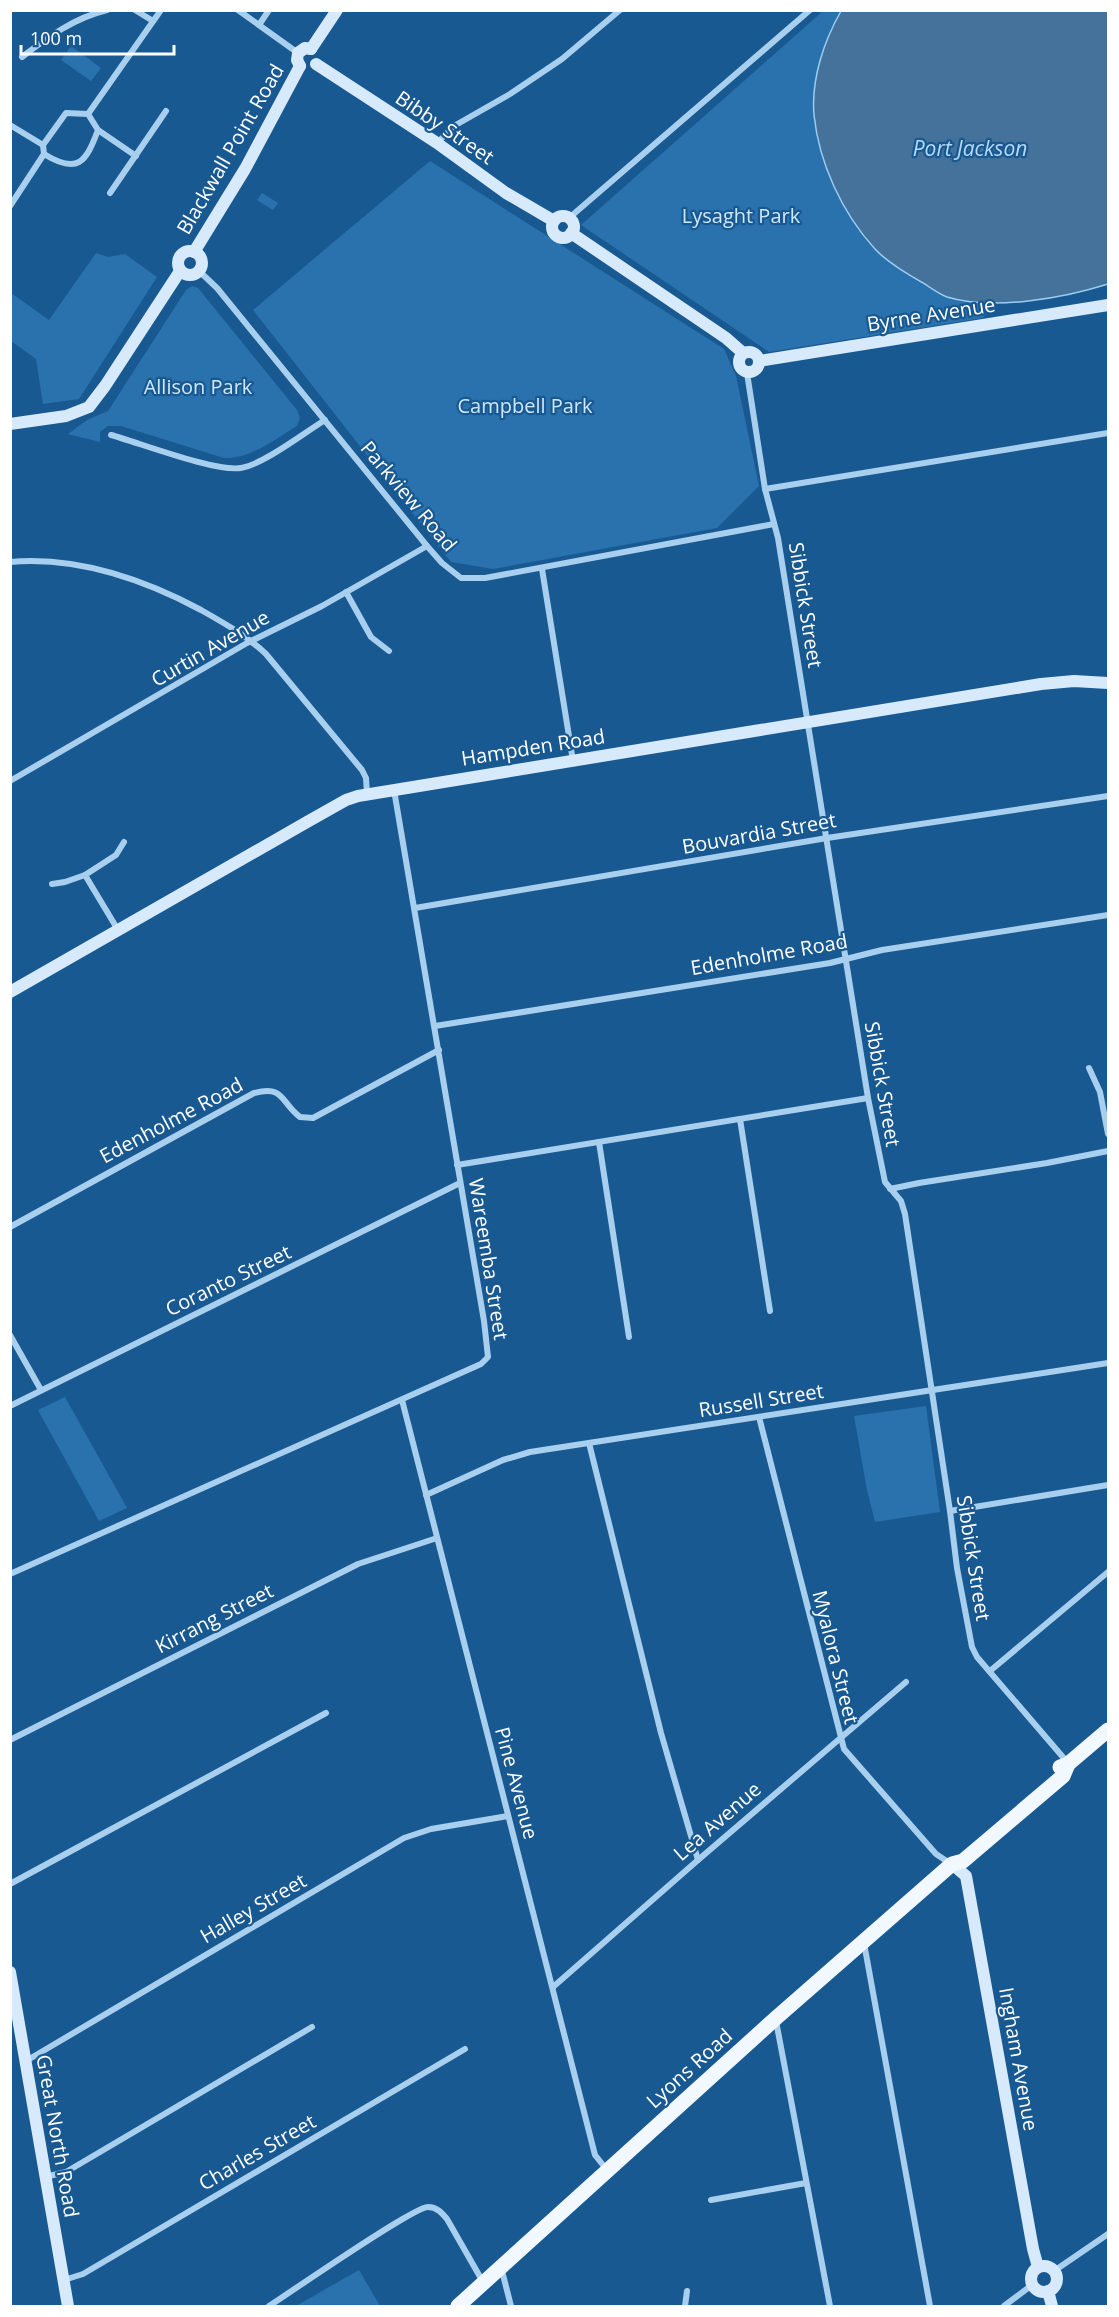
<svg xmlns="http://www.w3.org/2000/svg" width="1119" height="2317" font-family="'Open Sans',sans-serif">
	<rect width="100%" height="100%" fill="#195992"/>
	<!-- green -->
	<g fill="#2972ae">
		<path d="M823,11H841C824,42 814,75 814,111C814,152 847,223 877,251C894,267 925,288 946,296C961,302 980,301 996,303L983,318L769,352L581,225Z"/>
		<polygon points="71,46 101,68 91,81 61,60"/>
		<polygon points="430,161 724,349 736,376 759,486 717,528 493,569 451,562 253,310"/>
		<polygon points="262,193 278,203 273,210 257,200"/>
		<polygon points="96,253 108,257 125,254 157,277 79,399 43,404 36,359 11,341 11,293 49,320"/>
		<path d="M192,286L198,288L297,410L300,418L297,426C275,439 251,459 224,458L121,426H108L100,432V442L68,434L87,420L108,411L186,290Z"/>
		<polygon points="65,1397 127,1508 99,1521 38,1410"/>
		<polygon points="926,1406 940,1512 875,1522 867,1490 854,1416"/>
		<polygon points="359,2270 380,2306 296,2306"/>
	</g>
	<!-- water -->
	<path fill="#45729b" stroke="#9cccf2" stroke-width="1.5" d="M841,11H1108V284C1064,298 993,311 947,297C939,294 931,288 923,283C907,274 888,263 875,249C842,213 819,163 814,115C811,79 824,41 841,11Z"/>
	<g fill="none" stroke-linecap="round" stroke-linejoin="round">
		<!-- street -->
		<g stroke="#a9cfef" stroke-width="6">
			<polyline points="135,10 153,21"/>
			<polyline points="238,10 298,53"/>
			<polyline points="259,25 269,10"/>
			<path d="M22,57C48,37 74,18 107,10"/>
			<path d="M66,113L88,114L98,130C86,162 78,175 44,154L43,145Z"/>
			<polyline points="88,114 161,10"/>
			<polyline points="10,125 43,145"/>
			<polyline points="98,130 136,156"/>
			<polyline points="437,143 454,126 510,94 562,59 620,10"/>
			<polyline points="110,193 166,111"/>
			<polyline points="10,206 44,154"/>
			<polyline points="569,218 810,10"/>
			<polyline points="199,271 217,288 427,546 442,563 461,578 485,578 774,524"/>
			<polyline points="747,373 765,489 778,538 868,1098 885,1182 901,1201 905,1214 950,1511 957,1568 972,1647 977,1657 1068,1763"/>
			<path d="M111,435C140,443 215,472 241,468C264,464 304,433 325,420"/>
			<polyline points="765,489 1108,433"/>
			<path d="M10,562C78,556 143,579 201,610C224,623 247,636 266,654L362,770L366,778L367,794"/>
			<polyline points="542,569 573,761"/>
			<polyline points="346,592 371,637 389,651"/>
			<polyline points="10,781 247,643 322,606 427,546"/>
			<polyline points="52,884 65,882 85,875"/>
			<polyline points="415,908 827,838 1108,796"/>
			<polyline points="118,930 85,875 116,855 124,842"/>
			<polyline points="435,1026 830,963 882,950 1108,915"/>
			<polyline points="1089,1068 1100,1092 1108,1134"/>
			<polyline points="740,1119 770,1311"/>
			<polyline points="599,1142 629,1337"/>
			<polyline points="457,1165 868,1098"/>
			<polyline points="890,1189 919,1183 1047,1163 1108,1151"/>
			<path d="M10,1227L254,1093C285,1085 280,1102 300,1117L313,1118L439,1050"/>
			<polyline points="10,1335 41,1390"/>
			<polyline points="402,1400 595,2155 607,2170"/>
			<polyline points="10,1406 460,1183"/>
			<polyline points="759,1417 844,1749 936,1854 951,1864"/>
			<polyline points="589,1443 661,1733 698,1860"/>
			<polyline points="426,1495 503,1460 530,1452 1108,1363"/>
			<polyline points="950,1511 1108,1485"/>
			<polyline points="10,1574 481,1364 488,1357 484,1321 394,790"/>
			<polyline points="990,1671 1108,1572"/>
			<polyline points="10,1740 358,1564 437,1538"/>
			<polyline points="10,1884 326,1713"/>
			<polyline points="864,1943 930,2306"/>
			<polyline points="553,1987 698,1860 906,1682"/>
			<polyline points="776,2021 830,2306"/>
			<polyline points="26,2061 404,1838 431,1829 508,1816"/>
			<polyline points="45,2177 66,2172 312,2027"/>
			<polyline points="711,2200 806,2183"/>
			<polyline points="501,2267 511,2306"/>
			<polyline points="1054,2271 1108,2234"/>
			<polyline points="64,2280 83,2274 465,2049"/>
			<path d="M269,2306C291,2292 413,2207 428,2207C437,2207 442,2213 447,2219L483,2282"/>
			<polyline points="685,2306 687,2291"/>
			<polyline points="1004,2306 1032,2285"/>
		</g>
		<!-- secondary -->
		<g stroke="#d7eafb" stroke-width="12">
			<polyline points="311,49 337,10"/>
			<polyline points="316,64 437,143 506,193 554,221"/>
			<polyline points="300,66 297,60 298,53 305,48 311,49"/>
			<circle cx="563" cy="227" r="11"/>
			<polyline points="571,233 726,338 743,353"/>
			<circle cx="190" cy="263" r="12"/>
			<polyline points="194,252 245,169 300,66"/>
			<circle cx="749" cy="362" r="10"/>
			<polyline points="759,361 1108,305"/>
			<polyline points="10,424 66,416 89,407 105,386 180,271"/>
			<polyline points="10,992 307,822 346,800 358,796 1041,684 1074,681 1108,683"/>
			<polyline points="952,1864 966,1876 1033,2249 1038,2267"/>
			<polyline points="10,1972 68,2306"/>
			<circle cx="1044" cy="2279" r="13"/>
			<polyline points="1048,2291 1052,2306"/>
		</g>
		<!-- primary -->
		<g stroke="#f1f8ff" stroke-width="15">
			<polyline points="1060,1767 1068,1764 1108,1730"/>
			<polyline points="458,2306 776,2018 952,1864 963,1861 1063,1776 1068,1764"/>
		</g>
	</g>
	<g text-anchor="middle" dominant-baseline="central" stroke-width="4.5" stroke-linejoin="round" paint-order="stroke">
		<!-- street labels -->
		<g font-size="20" fill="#fff" stroke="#195992">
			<text transform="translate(445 127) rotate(34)">Bibby Street</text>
			<text transform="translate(230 149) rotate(-60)">Blackwall Point Road</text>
			<text transform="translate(931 314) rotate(-9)">Byrne Avenue</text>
			<text transform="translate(409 496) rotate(50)">Parkview Road</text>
			<text transform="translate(806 605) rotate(81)">Sibbick Street</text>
			<text transform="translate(210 648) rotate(-30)">Curtin Avenue</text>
			<text transform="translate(533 747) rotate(-9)">Hampden Road</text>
			<text transform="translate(759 833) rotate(-10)">Bouvardia Street</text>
			<text transform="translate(769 954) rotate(-10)">Edenholme Road</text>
			<text transform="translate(883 1084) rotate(80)">Sibbick Street</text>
			<text transform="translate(171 1120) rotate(-28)">Edenholme Road</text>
			<text transform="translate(489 1259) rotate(81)">Wareemba Street</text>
			<text transform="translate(228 1280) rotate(-26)">Coranto Street</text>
			<text transform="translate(761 1400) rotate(-9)">Russell Street</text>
			<text transform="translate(974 1558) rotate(81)">Sibbick Street</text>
			<text transform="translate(214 1618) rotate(-27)">Kirrang Street</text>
			<text transform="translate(836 1657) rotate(76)">Myalora Street</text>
			<text transform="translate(517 1783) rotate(75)">Pine Avenue</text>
			<text transform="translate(717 1821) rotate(-41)">Lea Avenue</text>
			<text transform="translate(253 1908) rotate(-30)">Halley Street</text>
			<text transform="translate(1019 2059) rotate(80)">Ingham Avenue</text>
			<text transform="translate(689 2068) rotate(-42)">Lyons Road</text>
			<text transform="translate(58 2136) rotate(80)">Great North Road</text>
			<text transform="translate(257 2152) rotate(-30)">Charles Street</text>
		</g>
		<!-- park labels -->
		<g font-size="20" fill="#cfe7fb" stroke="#195992">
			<text x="741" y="215">Lysaght Park</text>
			<text x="198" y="386">Allison Park</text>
			<text x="525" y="405">Campbell Park</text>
		</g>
		<!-- water labels -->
		<g font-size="21" font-style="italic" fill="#b5d9f6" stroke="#195992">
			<text x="970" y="148">Port Jackson</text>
		</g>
	</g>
	<!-- border -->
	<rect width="1119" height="2317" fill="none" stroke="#ffffff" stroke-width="24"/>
	<!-- scale -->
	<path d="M21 45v9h153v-9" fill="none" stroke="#ffffff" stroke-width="3"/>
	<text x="30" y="45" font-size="18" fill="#ffffff" stroke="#195992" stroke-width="4.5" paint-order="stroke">100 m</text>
</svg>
